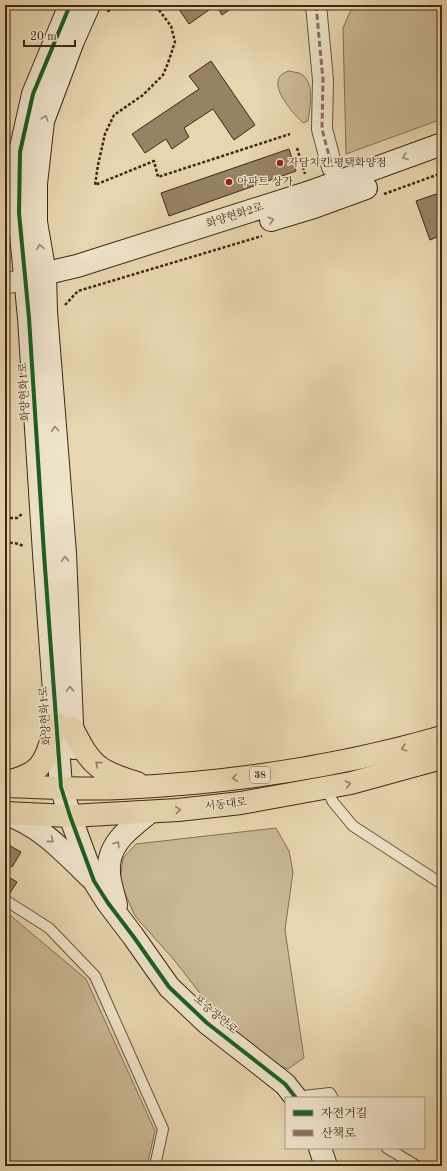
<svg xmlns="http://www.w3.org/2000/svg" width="447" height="1171" font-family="'Old Standard TT','Noto Serif KR',serif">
	<rect width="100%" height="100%" fill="#e8d6b0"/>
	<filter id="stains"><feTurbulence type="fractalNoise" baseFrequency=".005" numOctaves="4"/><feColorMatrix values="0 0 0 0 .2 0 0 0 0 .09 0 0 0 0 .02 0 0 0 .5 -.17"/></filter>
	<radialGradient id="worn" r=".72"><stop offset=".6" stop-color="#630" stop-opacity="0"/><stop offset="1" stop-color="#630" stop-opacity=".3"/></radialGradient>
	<!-- green -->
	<g fill="#cbb895" stroke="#857054">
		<polygon points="353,5 442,5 442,119 346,154 343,28"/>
		<path d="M289,71C292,72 296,72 299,73C316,80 310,108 308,121L303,123C293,113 261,79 289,71Z"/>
		<polygon points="276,828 289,851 293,872 285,930 304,1058 288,1069 270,1062 216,1014 175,961 135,916 120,882 123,858 136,844"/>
		<polygon points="5,911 86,979 155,1131 147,1166 5,1166"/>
	</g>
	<!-- building -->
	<g fill="#978265" stroke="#3f2813">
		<polygon points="176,5 236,5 222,15 216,5 189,24"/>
		<polygon points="211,61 255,125 234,140 213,109 184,128 189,137 172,149 166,139 145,153 132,134 199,89 189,76"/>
		<polygon points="289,149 296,171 169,216 161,193"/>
		<polygon points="442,192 442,235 430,240 416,201"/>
		<polygon points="5,843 21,852 12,867 5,863"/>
		<polygon points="5,875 17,882 10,893 5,890"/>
	</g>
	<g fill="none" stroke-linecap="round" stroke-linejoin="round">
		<defs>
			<g id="lane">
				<polyline points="326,788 333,802 353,826 442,884"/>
				<polyline points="5,900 49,928 95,976 163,1129 155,1166"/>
				<polyline points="295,1097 330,1093 333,1098"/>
				<polyline points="387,1148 417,1166"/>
			</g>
			<g id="street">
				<polyline points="316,5 323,80 322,129 332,167"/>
				<polyline points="5,284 25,279"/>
			</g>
			<g id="secondary">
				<polyline points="70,5 33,94 20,152 19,213 29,318 44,554 61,787 70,816 94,881 108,903 133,936 169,987 207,1023 285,1084 296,1098"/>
				<polyline points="271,220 314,207 366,188"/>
				<polyline points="30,277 77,266 310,192 442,144"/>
				<polyline points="73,748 65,553 46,312 45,274 36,222 36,184 43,121 73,41 89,5"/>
				<path d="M5,814C39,824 65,853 90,877"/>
				<path d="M116,905C114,895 110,885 109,874C106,844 129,829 150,812"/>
				<polyline points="320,1148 326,1166"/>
			</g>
			<g id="primary">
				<path d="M72,728C79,741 86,757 99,767C110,775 124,779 137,783"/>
				<path d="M8,782C15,780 24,777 31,773C48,764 51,739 56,723"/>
				<path d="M5,786C43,787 82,790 120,788C228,783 338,767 442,737"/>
				<polyline points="5,813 70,816 178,810 241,803 351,783 442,758"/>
			</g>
		</defs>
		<!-- lane casing -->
		<use href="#lane" stroke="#69543a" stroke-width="12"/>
		<!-- street casing -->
		<use href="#street" stroke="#69543a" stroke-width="22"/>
		<!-- secondary casing -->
		<use href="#secondary" stroke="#3f2813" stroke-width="24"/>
		<!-- primary casing -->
		<use href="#primary" stroke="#3f2813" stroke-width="24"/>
		<!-- path -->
		<g stroke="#3f2813" stroke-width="2.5" stroke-dasharray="3 2" stroke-linecap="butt">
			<polyline points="158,5 159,10 171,26 175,42 168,63 163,75 143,95 114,115 105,134 98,165 95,185 154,161 158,177 290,134"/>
			<polyline points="108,12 111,5"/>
			<polyline points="297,148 305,174"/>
			<polyline points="384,194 442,173"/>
			<polyline points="65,305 78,291 262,236"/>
			<polyline points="5,518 17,518 22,514"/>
			<path d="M5,542C11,543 20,543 24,547"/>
		</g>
		<!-- lane -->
		<use href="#lane" stroke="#f0e4cc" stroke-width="10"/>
		<!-- street -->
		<use href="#street" stroke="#f0e4cc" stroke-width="20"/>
		<!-- secondary -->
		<use href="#secondary" stroke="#f0e4cc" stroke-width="22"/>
		<!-- primary -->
		<use href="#primary" stroke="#e8d6b0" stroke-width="22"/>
		<!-- quiet -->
		<polyline stroke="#8d6e63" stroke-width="3" stroke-dasharray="6 3" stroke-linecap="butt" points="316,5 323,80 322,129 332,167"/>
		<defs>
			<polyline id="cycleway" points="70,5 33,94 20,152 19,213 29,318 44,554 61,787 70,816 94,881 108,903 133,936 169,987 207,1023 285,1084 296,1098"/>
		</defs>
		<!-- cycleway casing -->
		<use href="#cycleway" stroke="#f0e4cc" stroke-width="6"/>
		<!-- cycleway -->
		<use href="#cycleway" stroke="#1b5e20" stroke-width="4"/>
	</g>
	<!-- one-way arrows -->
	<defs><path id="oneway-chevron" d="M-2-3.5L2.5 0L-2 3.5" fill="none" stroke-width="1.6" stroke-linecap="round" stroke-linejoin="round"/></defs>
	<g stroke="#988670">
		<use href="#oneway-chevron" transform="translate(45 118) rotate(-73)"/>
		<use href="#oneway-chevron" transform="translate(405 157) rotate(160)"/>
		<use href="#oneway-chevron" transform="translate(271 220) rotate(-17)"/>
		<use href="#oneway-chevron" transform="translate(40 247) rotate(-100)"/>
		<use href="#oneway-chevron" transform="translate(55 429) rotate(-95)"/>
		<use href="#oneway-chevron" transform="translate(65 559) rotate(-92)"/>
		<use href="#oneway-chevron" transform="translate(70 689) rotate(-92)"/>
		<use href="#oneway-chevron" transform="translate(51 840) rotate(40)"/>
		<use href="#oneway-chevron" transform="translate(117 844) rotate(-55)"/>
	</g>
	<g stroke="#947f62">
		<use href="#oneway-chevron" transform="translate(404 748) rotate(165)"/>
		<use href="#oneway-chevron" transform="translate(98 764) rotate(-140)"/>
		<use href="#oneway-chevron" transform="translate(235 778) rotate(172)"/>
		<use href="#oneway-chevron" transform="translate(348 784) rotate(-12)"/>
		<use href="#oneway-chevron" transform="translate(178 810) rotate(-5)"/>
	</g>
	<!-- markers -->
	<g fill="#8f2418" stroke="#f0e4cc" stroke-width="1.5">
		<circle cx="280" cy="163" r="4"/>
		<circle cx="229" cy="182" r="4"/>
	</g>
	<g text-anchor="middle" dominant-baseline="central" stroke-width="3" stroke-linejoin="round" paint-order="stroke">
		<!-- shield labels -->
		<rect fill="#f0e4cc" stroke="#74604a" stroke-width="1" x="250" y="767" width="20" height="16" rx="3"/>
		<g font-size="10" font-weight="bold" fill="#3f2813">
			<text x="260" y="775">38</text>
		</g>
		<!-- poi labels -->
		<g font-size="11" fill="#3f2813" stroke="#f0e4cc" text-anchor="start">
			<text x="288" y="163">자담치킨 평택화양점</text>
			<text x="237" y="182">아파트 상가</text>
		</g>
		<!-- street labels -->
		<g font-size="11" fill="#3f2813" stroke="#f0e4cc">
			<text transform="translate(235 216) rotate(-18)">화양현화2로</text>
			<text transform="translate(25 392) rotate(-93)">화양현화1로</text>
			<text transform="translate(46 716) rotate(-94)">화양현화1로</text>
			<text transform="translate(226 805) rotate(-7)">서동대로</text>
			<text transform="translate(215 1015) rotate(40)">포승장안로</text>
		</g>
	</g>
	<!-- margin -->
	<rect width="447" height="1171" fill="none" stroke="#e8d6b0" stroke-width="20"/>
	<rect x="6" y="6" width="435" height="1159" fill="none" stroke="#3f2813" stroke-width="2"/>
	<rect x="10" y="10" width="427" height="1151" fill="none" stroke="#3f2813"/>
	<!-- legend -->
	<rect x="285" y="1097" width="140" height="52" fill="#f0e4cc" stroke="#a99982"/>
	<rect x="293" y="1110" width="20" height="6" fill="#1b5e20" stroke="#a99982"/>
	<text x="321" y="1117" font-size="12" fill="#3f2813">자전거길</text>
	<rect x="293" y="1130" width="20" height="6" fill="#8d6e63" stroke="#a99982"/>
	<text x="321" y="1137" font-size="12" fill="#3f2813">산책로</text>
	<!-- scale -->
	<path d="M24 40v6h51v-6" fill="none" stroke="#3f2813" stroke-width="2"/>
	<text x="30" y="40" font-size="12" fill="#3f2813" stroke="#f0e4cc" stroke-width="3" paint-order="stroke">20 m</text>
	<rect width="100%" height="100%" filter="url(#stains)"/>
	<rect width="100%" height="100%" fill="url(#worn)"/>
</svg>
